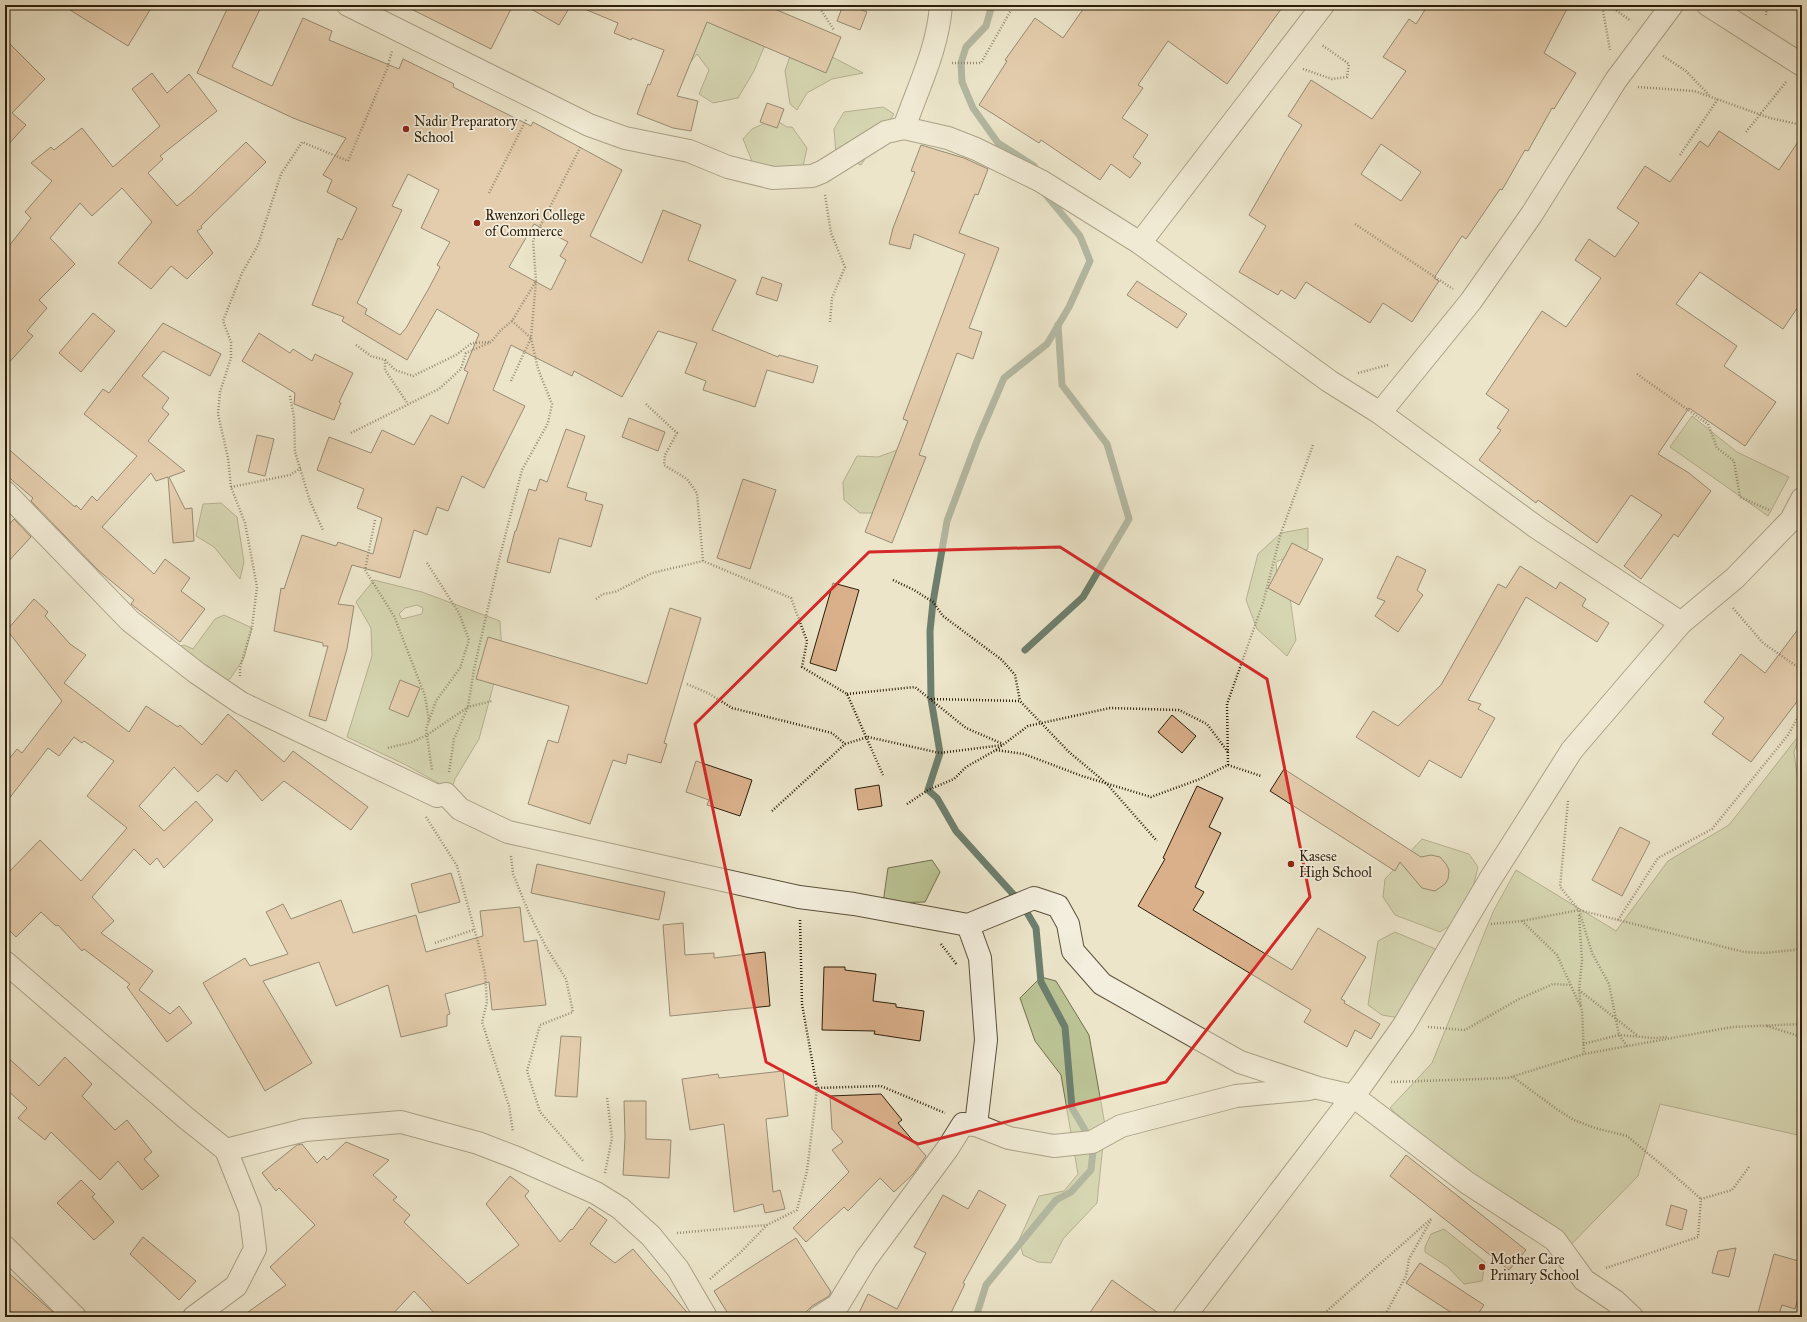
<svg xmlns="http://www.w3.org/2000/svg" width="1807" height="1322" font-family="'IM FELL Great Primer',serif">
	<rect width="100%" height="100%" fill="#ece5ca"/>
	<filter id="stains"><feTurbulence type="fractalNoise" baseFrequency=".005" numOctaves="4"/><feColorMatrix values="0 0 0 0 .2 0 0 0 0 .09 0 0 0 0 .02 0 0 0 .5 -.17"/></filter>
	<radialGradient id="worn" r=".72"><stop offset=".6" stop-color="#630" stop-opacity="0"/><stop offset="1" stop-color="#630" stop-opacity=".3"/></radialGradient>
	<!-- green -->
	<g fill="#bbc394" stroke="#74704e" fill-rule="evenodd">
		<polygon points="699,5 772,28 754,71 738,98 713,103 699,94 709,70 697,54 685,69"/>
		<polygon points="796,38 863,73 832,79 807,93 797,110 790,104 785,71"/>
		<polygon points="883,107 894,114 861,165 836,154 834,129 844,112"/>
		<polygon points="774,119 787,127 792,127 807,148 801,176 760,181 743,139 752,129"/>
		<polygon points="1692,416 1737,452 1789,477 1768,516 1670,447"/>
		<polygon points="900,449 876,513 860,513 844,500 843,482 857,456 878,457"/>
		<polygon points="221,503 237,517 244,562 240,579 214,547 196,536 203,504"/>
		<polygon points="1308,528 1308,549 1276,562 1278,592 1290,598 1296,640 1287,656 1257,629 1246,600 1258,554 1281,533"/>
		<path d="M374,580L422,592L500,621L502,653L479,739L455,779L451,790L406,765L347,737L372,656L371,628L356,602ZM417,605L423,608L422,614L402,619L399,614L405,608Z"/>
		<polygon points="224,615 252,628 244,658 230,679 214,682 170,650 184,645 193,649 215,619"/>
		<polygon points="1800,734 1794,752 1802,814 1802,1136 1660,1104 1638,1176 1559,1257 1390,1108 1432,1063 1493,912 1516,870 1616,931 1668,861 1729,825"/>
		<polygon points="1422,839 1469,854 1478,867 1466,915 1440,932 1395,915 1383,897 1385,879"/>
		<polygon points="932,860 940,872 925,902 883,903 888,868"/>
		<polygon points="1395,932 1438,950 1411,1020 1382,1015 1368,1005 1378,941"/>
		<polygon points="1041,977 1056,981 1089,1035 1105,1125 1097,1203 1063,1239 1051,1263 1038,1262 1023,1255 1019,1240 1039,1196 1064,1191 1078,1174 1061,1075 1035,1041 1020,998"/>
		<polygon points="1444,1229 1485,1262 1482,1281 1464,1284 1448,1267 1425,1252 1425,1247 1431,1234"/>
	</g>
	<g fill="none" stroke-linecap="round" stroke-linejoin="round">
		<!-- stream -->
		<g stroke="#6d7f6e" stroke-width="7">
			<polyline points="992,5 986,26 966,47 961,63 962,82 973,108 998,143 1034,166 1037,171"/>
			<polyline points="1025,650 1083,597 1129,519 1107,444 1062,385 1058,325"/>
			<polyline points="976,1317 986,1285 1056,1200 1071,1192 1091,1170 1093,1151 1092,1142 1072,1108 1065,1027 1041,982 1036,928 1022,904 956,831 937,798 928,790 940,753 931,699 930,631 933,602 947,521 977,441 1004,378 1047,344 1069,307 1090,261 1080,236 1042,190"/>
		</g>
	</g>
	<!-- building -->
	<g fill="#dab08b" stroke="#2c1e09" fill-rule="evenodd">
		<polygon points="62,5 153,5 128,46"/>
		<path d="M229,5H262L232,67L272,86L303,18L332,31L329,40L399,69L403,59L454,84L453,87L531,126L533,122L622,170L590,236L642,263L663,210L701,225L688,260L736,280L712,330L778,357L779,355L818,366L813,383L767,370L755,407L703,390L706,381L685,373L697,343L658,331L622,397L574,371L572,376L511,345L493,390L525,406L484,488L462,476L448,511L437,507L427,535L414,530L400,578L352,565L338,604L354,606L347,649L326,721L309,716L328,646H323V643L274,631L281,588L284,589L302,535L336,546L338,542L373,554L382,518L357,508L364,489L317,470L329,437L371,453L382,430L414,445L431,415L448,424L468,372L464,370L479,334L437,309L407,360L342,321L344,317L312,305L338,238L342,240L357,208L327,192L332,180L323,175L346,138L293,118L197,73ZM408,174L439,190L421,228L450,242L437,265L440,267L429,288L406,328L400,335L365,314L367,309L357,303L402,210L392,206ZM534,224L568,242L560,256L566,260L551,290L509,267Z"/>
		<polygon points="403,5 513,5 491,49"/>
		<polygon points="524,5 571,5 559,25"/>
		<polygon points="575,5 765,5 841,37 826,73 707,22 677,96 698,101 691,131 673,128 637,114 648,84 650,85 664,50 632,38 631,40 614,33 618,23"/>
		<polygon points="843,5 849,5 867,12 860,30 837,21"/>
		<polygon points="1086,5 1284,5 1227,84 1168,41 1138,85 1143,88 1122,118 1148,135 1133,157 1141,163 1130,178 1111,164 1100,180 1041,140 1039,143 979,105 1007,61 1005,60 1035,18 1063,38"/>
		<path d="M1428,5H1569L1544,53L1576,73L1554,109L1552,108L1528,151L1525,150L1502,190L1500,189L1466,239L1462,236L1434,278L1439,281L1412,322L1383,303L1370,323L1306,282L1295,299L1281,290L1278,295L1239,272L1266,226L1249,215L1285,152L1302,125L1288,116L1311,80L1372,119L1406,71L1383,57L1409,19L1416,24ZM1381,144L1421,172L1401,201L1361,174Z"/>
		<polygon points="5,39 45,79 12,113 26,125 5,148"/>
		<polygon points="152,73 167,93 189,74 217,111 160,156 163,159 148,173 177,206 193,193 246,142 266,162 201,226 202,228 197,231 213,253 187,279 171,266 151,289 118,263 152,222 122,188 92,216 80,203 50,238 75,264 39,300 47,308 27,331 33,336 5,367 5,251 31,218 25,212 52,181 31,163 51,147 54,150 82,128 113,167 160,126 132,89"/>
		<polygon points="767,103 784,109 777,128 760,122"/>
		<polygon points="1719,131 1779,170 1802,136 1802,301 1783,329 1700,272 1676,304 1737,346 1724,366 1776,402 1745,446 1689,408 1658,454 1689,473 1711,491 1678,537 1674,534 1641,579 1624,566 1662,515 1631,495 1597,543 1538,500 1536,503 1479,460 1501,430 1497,428 1509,410 1486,394 1542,311 1566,327 1601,278 1575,260 1589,239 1615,257 1639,223 1617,208 1645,166 1670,182 1700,141 1708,147"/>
		<polygon points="921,145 964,158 988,169 978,195 975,194 959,233 999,248 969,328 982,332 973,359 957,353 919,455 926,457 892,543 865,532 908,421 903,419 965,254 914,234 910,249 889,244 893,228 915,172 911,171"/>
		<polygon points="762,277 782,284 777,301 756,294"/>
		<polygon points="1137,281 1187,314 1177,328 1127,295"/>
		<polygon points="93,313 115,331 81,372 59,353"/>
		<polygon points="163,323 221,354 210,376 163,351 142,376 169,398 162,408 169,414 148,441 185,471 169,477 185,509 192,508 194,541 173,543 168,477 156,481 151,473 102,527 154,574 165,559 190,578 181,591 205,609 180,642 131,604 134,600 98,570 31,501 33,498 5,474 5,446 75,507 76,505 81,510 92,496 97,501 137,456 84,414 103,389 109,393"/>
		<polygon points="259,333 290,353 293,349 312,361 315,354 353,373 339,402 341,403 334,420 294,404 295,393 242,361"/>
		<polygon points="629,418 665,432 658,451 622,437"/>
		<polygon points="566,429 585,436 567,487 587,493 585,500 603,505 591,547 559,538 550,573 507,562 515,531 516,531 529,489 536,491 540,479 547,482"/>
		<polygon points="257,435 274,439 265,476 248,472"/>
		<polygon points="743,479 776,490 750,569 717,558"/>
		<polygon points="14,519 31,537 5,565 5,529"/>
		<polygon points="1292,543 1323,559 1299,605 1268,588"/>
		<polygon points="1397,556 1426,570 1417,590 1423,595 1398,632 1375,616 1385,601 1377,598"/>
		<polygon points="1520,566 1556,589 1560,582 1586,599 1582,606 1609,623 1597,642 1526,597 1468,700 1481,704 1478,709 1495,718 1461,778 1429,760 1419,777 1356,737 1373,711 1398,726 1441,685 1498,584 1506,588"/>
		<polygon points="833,583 859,590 836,671 810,663"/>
		<polygon points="34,599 48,612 45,616 70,644 86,655 64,683 129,732 146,706 178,727 180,725 202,745 228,714 284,762 293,751 368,807 351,830 284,781 262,801 236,770 227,782 217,774 198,792 174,767 139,806 164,831 196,801 213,820 164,868 157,858 150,865 134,849 92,897 114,921 101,933 153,971 139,990 170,1014 179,1006 192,1023 167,1042 127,987 130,984 84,949 82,951 58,925 56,926 41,912 16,937 5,926 5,876 40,840 81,881 127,828 87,796 114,761 84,741 82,743 74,737 59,756 48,748 5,804 5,764 17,749 22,753 62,701 7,630"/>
		<polygon points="670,608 701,618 664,743 667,744 661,763 628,754 626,764 613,760 590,824 528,804 548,740 558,743 569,706 476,679 488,637 647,684"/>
		<polygon points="1802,624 1802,695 1751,762 1712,734 1724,718 1704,702 1741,654 1765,673"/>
		<polygon points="400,680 420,688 408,717 389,709"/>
		<polygon points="1172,715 1196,736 1182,753 1158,732"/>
		<polygon points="696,761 752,780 740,816 707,805 709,800 686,792"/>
		<polygon points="1284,769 1421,857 1431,855 1440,857 1446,864 1449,870 1448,879 1445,884 1435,891 1422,888 1400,862 1395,871 1270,791"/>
		<polygon points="879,785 882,806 858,810 855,789"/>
		<polygon points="1197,786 1223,798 1209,827 1221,833 1195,887 1204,892 1193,910 1292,970 1318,928 1366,957 1341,999 1345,1001 1344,1003 1380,1024 1371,1039 1355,1030 1347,1047 1304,1022 1311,1010 1138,906 1165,859 1163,858"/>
		<polygon points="1620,827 1650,842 1622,896 1592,880"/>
		<polygon points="537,864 665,892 659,920 531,893"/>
		<polygon points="451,873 460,902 419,913 411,884"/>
		<polygon points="341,900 353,933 416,915 426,952 483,936 480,911 520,907 524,942 537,940 546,1005 492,1010 489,982 445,994 450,1014 447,1015 447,1026 401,1037 388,985 336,1006 319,962 263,981 312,1063 265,1091 203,983 245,958 250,966 288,954 266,912 283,904 291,919"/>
		<polygon points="683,923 685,955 714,953 714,958 765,952 770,1006 670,1016 663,925"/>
		<polygon points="824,967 845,967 845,970 876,974 873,1001 896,1004 896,1007 924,1011 920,1041 874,1034 875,1031 822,1030"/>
		<polygon points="561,1036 581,1037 577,1097 555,1096"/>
		<polygon points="5,1055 39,1086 65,1057 92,1084 82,1096 115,1130 127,1120 152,1152 144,1159 159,1176 142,1190 118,1161 100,1180 51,1132 45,1140 18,1118 27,1108 5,1088"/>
		<polygon points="783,1071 788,1116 766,1119 773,1192 780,1190 785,1209 765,1213 763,1204 734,1212 724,1124 690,1130 682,1079 718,1074 719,1078"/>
		<polygon points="881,1094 902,1120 898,1123 926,1156 913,1174 894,1192 880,1178 848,1211 844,1207 806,1242 793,1228 849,1172 832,1150 843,1142 832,1129 830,1096"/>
		<polygon points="624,1101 646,1101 646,1139 671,1140 669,1178 623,1175 625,1137"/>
		<polygon points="346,1142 389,1160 373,1175 397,1197 393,1200 410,1215 404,1222 468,1284 519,1245 486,1204 510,1176 529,1191 525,1196 560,1242 571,1229 572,1230 589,1207 607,1220 590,1244 615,1263 633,1249 691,1317 438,1317 414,1291 390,1317 241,1317 286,1285 270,1267 315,1225 279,1188 276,1191 262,1173 297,1145 302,1144 317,1163 324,1156 327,1160"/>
		<polygon points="1406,1155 1526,1250 1509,1270 1390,1176"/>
		<polygon points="81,1180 95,1194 92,1197 114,1222 94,1240 57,1203"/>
		<polygon points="979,1190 1006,1205 963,1283 965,1284 949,1317 857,1317 868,1294 897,1309 926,1253 914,1247 943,1195 968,1209"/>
		<polygon points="1671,1205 1687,1210 1682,1230 1666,1225"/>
		<polygon points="143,1237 196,1281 179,1300 130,1254"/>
		<polygon points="796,1238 831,1292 829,1296 812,1306 801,1317 730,1317 714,1291"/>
		<polygon points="1736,1248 1729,1277 1712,1273 1718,1251"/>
		<polygon points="1774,1254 1802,1262 1802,1283 1795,1309 1782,1305 1778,1317 1757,1317"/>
		<polygon points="1420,1263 1484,1305 1476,1317 1458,1317 1406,1283"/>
		<polygon points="5,1270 54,1313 57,1317 17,1317 5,1306"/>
		<polygon points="1112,1280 1130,1293 1164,1317 1087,1317"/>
	</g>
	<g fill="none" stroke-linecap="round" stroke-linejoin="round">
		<defs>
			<g id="street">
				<polyline points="348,5 589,125 625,138 689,151 728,167 773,178 812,176 822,172 886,132 904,128 948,138 976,149 1041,181 1140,243 1329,381 1380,413 1536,527 1681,623"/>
				<polyline points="1708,5 1802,65"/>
				<path d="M904,128C918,87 938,49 941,5"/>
				<polyline points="1140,243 1323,5"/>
				<polyline points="1380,413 1471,301 1532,214 1616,80 1672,5"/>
				<polyline points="5,492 130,621 197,673 241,703 437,796 446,794 460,809 508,832 799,897 854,904 968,925 1034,898 1058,906 1068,924 1073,951 1102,984 1240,1062 1318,1088 1353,1096 1466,1182 1555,1240 1584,1280 1615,1301 1632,1317"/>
				<polyline points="968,925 980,958 986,1040 976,1125"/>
				<polyline points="5,962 186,1118 226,1150 250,1210 255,1249 236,1286 194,1317"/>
				<polyline points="226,1150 305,1130 401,1122 478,1143 517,1158 596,1193 620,1208 651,1236 678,1269 706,1317"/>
				<polyline points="5,1247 75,1317"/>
				<polyline points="819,1317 838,1305 866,1259 948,1148 963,1124 976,1125 1009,1138 1054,1146 1092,1142 1121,1126 1236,1096 1309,1089"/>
				<polyline points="1184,1317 1363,1083 1404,1025 1489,881 1572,750 1681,623 1735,578 1791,520 1802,499"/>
			</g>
		</defs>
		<!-- street casing -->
		<use href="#street" stroke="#5c5039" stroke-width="24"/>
		<!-- path -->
		<g stroke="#2c1e09" stroke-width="2.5" stroke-dasharray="1 2" stroke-linecap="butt">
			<polyline points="822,5 821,10 834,30"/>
			<polyline points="1602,5 1610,50"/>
			<polyline points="1609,5 1631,21"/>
			<polyline points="1766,15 1767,5"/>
			<polyline points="1663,56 1686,71 1709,95"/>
			<polyline points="952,63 981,63 1014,5"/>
			<polyline points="1303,69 1332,79 1347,77 1349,64 1322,45"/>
			<polyline points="1638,87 1694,91 1770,118 1802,125"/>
			<polyline points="1746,132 1786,82"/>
			<polyline points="1680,155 1718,99"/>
			<polyline points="489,193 527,118"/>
			<polyline points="825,195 831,233 845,267 832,298 830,322"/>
			<polyline points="1355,224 1453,289"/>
			<polyline points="356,345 371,356 385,360 385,370 408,404"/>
			<polyline points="385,360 395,370 413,376 456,355 472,343 489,342"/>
			<polyline points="1358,373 1388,365"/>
			<polyline points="1637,374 1708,424 1717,448 1734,461 1740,497 1769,510"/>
			<polyline points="511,381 531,338 512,321"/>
			<polyline points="290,396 294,417 295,452 310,501 323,530"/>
			<polyline points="646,404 677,433 665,455 664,465 687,479 697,493 703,561"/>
			<polyline points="351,433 439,389 461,369 466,353 491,342 501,330 512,321 536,281 533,240 581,146"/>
			<polyline points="231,487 290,475 301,468"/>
			<polyline points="375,520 365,570 394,616 425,696 429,721"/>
			<polyline points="427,563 459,613 469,640 460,668 436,701 426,729 432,770"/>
			<polyline points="893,580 914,590 933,602 943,616 1002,660 1015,675 1020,701"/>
			<polyline points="596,599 603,594 615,592 652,573 703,561 791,598 807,641 802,667 847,694 883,775"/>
			<polyline points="1733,608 1763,643 1802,670"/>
			<polyline points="240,676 240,668 252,627 257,587 245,523 231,487 228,458 218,414 220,392 231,358 231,342 223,321 242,273 258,245 281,174 302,142 348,161 387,69 392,51"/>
			<polyline points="687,684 708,693 732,708 832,733 845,744"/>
			<polyline points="847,694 915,687 966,728 1003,744"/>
			<polyline points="931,699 1020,701 1069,752 1106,783 1157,841"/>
			<polyline points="388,748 412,742 427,735 468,707 492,701"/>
			<polyline points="996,750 1024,754 1082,776 1151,797 1200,779 1228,765 1261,776"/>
			<polyline points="1228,765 1227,704 1263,603 1281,533 1313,445"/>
			<polyline points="449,772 454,739 468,707 474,669 499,560 522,470 548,423 552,404 538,369 531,338 536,281"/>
			<polyline points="1568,801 1560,887 1579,910 1592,953 1609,984 1619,1035 1627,1046"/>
			<polyline points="907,804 928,790 954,779 966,767 996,750 1028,726 1110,708 1179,710 1207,724 1228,752"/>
			<polyline points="772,811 845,744 868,737 940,753 1003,745"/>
			<polyline points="426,817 457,866 479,946 485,973 487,1002 482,1022 509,1106 513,1132"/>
			<polyline points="511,856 513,874 529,913 546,947 566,979 573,1012 540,1025 527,1071 540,1112 584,1162"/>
			<polyline points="1579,915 1582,960 1579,990 1581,1006"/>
			<polyline points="1799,918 1802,921"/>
			<polyline points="800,920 802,1004 817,1088"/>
			<polyline points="1618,920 1658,858 1712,829 1788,735 1802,710"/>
			<polyline points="1522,921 1557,955 1582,1010 1584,1054"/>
			<polyline points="1491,924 1522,921 1579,910 1744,952 1765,953 1802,949"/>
			<polyline points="435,943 473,930"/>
			<polyline points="941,944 957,965"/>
			<polyline points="1579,990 1638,1036"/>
			<polyline points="1767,1026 1802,1037"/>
			<polyline points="1428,1027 1465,1030 1519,999 1553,984 1570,985"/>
			<polyline points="1583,1044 1619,1035 1653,1038 1667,1037"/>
			<polyline points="1513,1077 1558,1110 1574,1120 1595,1128 1627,1136 1675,1176 1701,1199"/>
			<polyline points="1391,1082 1508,1078 1584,1054 1732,1027 1802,1024"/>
			<polyline points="605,1173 612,1138 607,1097"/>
			<polyline points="677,1233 767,1225 797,1210 807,1171 817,1088 881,1086 945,1113"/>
			<polyline points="1606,1268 1698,1237 1701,1199 1732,1190 1749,1167"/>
			<polyline points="710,1279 740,1253 767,1225"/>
			<polyline points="1320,1317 1432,1218"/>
			<polyline points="1384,1317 1406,1276 1409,1259 1431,1220"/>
		</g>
		<!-- street -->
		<use href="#street" stroke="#f3eedd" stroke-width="22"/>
	</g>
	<!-- marked area -->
	<path d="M0 0H1807V1322H0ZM1060,547L1267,679L1310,897L1166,1082L918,1144L766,1062L695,724L869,552Z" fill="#ece5ca" fill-opacity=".55" fill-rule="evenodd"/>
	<path fill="none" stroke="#d62828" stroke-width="3" stroke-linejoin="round" d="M1060,547L1267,679L1310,897L1166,1082L918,1144L766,1062L695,724L869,552Z"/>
	<!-- markers -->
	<g fill="#8f2418" stroke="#f3eedd" stroke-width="1.5">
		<circle cx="406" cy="129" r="4"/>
		<circle cx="477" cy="223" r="4"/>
		<circle cx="1291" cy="864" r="4"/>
		<circle cx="1482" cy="1267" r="4"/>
	</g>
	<g text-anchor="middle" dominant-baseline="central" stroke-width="3.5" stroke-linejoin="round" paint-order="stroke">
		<!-- poi labels -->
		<g font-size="14" fill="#2c1e09" stroke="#f3eedd" text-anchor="start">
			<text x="414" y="121">Nadir Preparatory<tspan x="414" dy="16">School</tspan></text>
			<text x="485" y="215">Rwenzori College<tspan x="485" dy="16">of Commerce</tspan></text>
			<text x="1299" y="856">Kasese<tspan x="1299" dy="16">High School</tspan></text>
			<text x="1490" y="1259">Mother Care<tspan x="1490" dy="16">Primary School</tspan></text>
		</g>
	</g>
	<!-- margin -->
	<rect width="1807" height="1322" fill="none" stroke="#ece5ca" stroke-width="20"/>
	<rect x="6" y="6" width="1795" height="1310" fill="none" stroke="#2c1e09" stroke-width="2"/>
	<rect x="10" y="10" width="1787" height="1302" fill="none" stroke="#2c1e09"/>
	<rect width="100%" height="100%" filter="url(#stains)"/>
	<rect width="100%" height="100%" fill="url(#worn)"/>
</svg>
